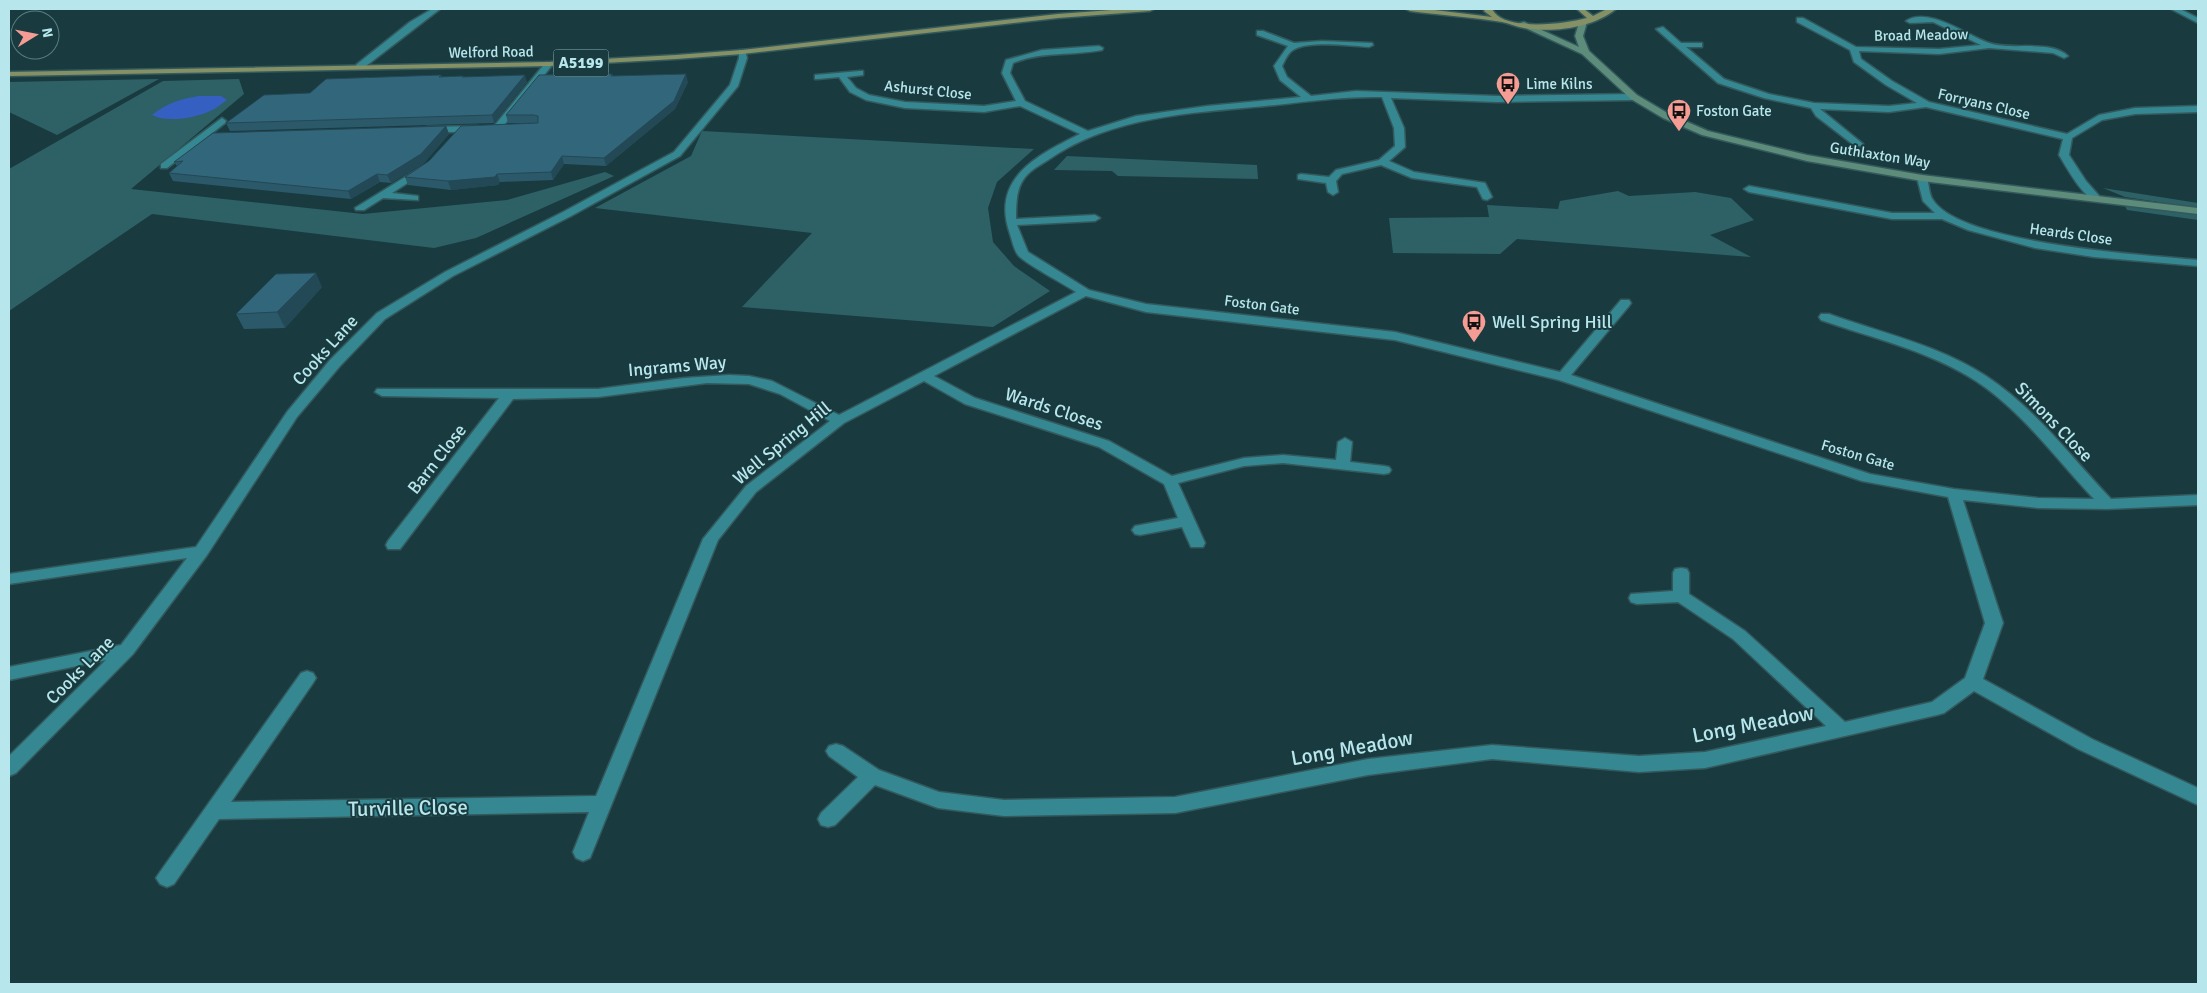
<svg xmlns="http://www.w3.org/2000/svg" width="2207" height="993" font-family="Signika,sans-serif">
	<rect width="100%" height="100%" fill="#193b3f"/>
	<!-- green -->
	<g fill="#2d6166">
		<polygon points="159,79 57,135 9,112 9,82"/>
		<polygon points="239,79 244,94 131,189 363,214 507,200 605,172 614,176 476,238 434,248 152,214 9,311 9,169 163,81"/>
		<polygon points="702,131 1034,149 997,182 988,208 993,242 1014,266 1050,291 993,327 742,307 812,233 595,208 691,156"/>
		<polygon points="1067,156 1257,165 1258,179 1118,176 1112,171 1054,170"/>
		<polygon points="2103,188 2198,203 2198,208 2125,197"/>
		<polygon points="1618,191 1629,196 1695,192 1731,198 1754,220 1710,235 1751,257 1517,239 1500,254 1393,253 1389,218 1489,217 1487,205 1558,209 1560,201"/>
		<polygon points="2125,206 2198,215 2198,220 2127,210"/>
	</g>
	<!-- water -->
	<path fill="#365fc2" d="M199,96H221L227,100C221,104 216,109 210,111C195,118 167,123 152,115C167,103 180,99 199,96Z"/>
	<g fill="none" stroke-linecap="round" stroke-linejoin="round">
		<defs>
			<g id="street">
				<polygon points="432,9 440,9 362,69 356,69 356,65 410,22"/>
				<polygon points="2171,9 2180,9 2198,18 2198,23"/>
				<path d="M1797,18H1803L1856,47L1939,49L1981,45L1933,22L1910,23L1906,21C1928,6 1968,36 1989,43C2012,51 2050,39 2068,56L2064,58L2053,53L1989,48L1939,54L1859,51L1861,59L1892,81L1929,102L2067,134L2099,115L2135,108L2198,106V112L2135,114L2102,120L2072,138L2069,155L2086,181L2101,198L2096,201C2082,196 2067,168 2059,155L2063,139L1926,107L1889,112L1820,109L1863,144L1861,146H1855L1816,116L1811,108L1764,98L1718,83L1656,29L1663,27L1681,43H1702V47H1686L1724,79L1769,94L1814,103L1889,106L1917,103L1886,85L1854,62L1850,50L1797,22Z"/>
				<path d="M1257,31H1263L1294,43L1322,41L1372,43L1373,45L1369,47C1351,46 1308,40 1293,50C1288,53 1285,60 1282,66L1287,77L1311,96L1356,91L1497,96L1634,94L1638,97L1634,100L1497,102L1391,98L1404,128L1405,147L1389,161L1414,172L1485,183L1492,197L1487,200L1483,199L1477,187L1412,178L1381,165L1342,174L1336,181L1338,192L1333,195L1328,192L1326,183L1298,179V175L1301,174L1329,177L1336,170L1379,160L1395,146L1394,128L1382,97C1343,96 1304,102 1265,106C1191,113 1111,116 1048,160C1042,164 1034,168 1029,173C1016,185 1016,202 1016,219L1095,215L1100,218L1095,221L1017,225L1028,252L1089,290L1146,304L1395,332L1560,372L1621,300H1629L1631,303L1629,306L1571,375L1870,474L1954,489L2038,498L2094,499C2056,459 2023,412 1976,381C1930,351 1872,338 1821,320L1819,317L1821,314H1829C1881,333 1939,345 1986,376C2035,408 2071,457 2111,499L2198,495V505L2107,509L2038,508L1963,500L2003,623L1983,679L2092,739L2198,788V805L2078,749L1974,691L1944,713L1937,715L1705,768L1639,772L1492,759L1368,775L1175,813L1004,816L938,808L875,785L835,825L828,827L821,825L818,819L821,813L858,777L829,756L826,751L829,746L836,744L843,746L879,770L939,792L1004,800L1175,797L1368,759L1492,745L1639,756L1705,752L1826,726L1733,639L1678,602L1637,604L1631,602L1629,598L1631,594L1673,591V573L1675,569L1681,568L1687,569L1689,573V594L1745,631L1845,722L1932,702L1965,678L1985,623L1948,497L1862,481L1559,380L1395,340L1146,312L1086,296L934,376L975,398L1109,441L1172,476L1244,458L1283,455L1336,460L1338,442L1345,438L1352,442L1350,462L1384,466L1389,467L1391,470L1389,473L1384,474L1283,463L1244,466L1178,483L1205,543L1203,547H1191L1182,527L1140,535L1135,534L1132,530L1135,526L1178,518L1164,484L1099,447L965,404L924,381L844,423L756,492L718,540L590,858L583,861L576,858L573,852L589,812L219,819L174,884L167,887L160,884L156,878L160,872L301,673L307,671L313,673L316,678L313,683L231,802L596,796L703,539L746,486L830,421L780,394L749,384L707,383L598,397L513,399L400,549H388L386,545L388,541L499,398L382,396L375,392L377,389H598L684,378L729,375L749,376L772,381L839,415L1076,292C1066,285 1024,263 1018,255C1014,250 1012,240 1010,234C990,178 1038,155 1080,134L1020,106L984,112L905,108L866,100L850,92L839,77L818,79H815V75L860,71H863V75L847,77L856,88L869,95L905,102L984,106L1016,101L1002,73L1006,60L1042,50L1099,46L1103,48L1102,50C1071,56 1042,51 1013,63L1010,73L1025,101L1088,131L1136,116L1207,106L1301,97L1280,80L1274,66L1288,46L1257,35Z"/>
				<polygon points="739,50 745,50 747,58 738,86 680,156 571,216 453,276 385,319 340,366 297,417 207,555 133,654 16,773 9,776 9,756 106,660 9,680 9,667 121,645 187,558 9,584 9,574 196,547 287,412 330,360 377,313 445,272 563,212 674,152 730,85 739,58"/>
				<polygon points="546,62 553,64 501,129 495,129 495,125"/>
				<polygon points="222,118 226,121 225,123 167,168 161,168 161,164"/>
				<polygon points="477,126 480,127 480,131 427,133 422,130 427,127"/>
				<polygon points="423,166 428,169 426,171 392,193 418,196 418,200 383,198 364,210 356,210 355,208"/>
				<path d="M1922,175L1927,178C1929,184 1929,195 1933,200C1961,244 2146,255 2198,260V266L2094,257L2035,248L1968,230L1942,219H1892L1749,192L1744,189L1749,186L1892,213H1935L1923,201L1917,178Z"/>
			</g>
			<polygon id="secondary" points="1580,20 1587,22 1583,36 1589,51 1637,95 1669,114 1708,131 1807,155 1922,175 2198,208 2198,214 1922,181 1807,161 1702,135 1663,118 1631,99 1582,54 1517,24 1524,22 1579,47 1575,36"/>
			<g id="primary">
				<polygon points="1125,9 1154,9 1150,11 1058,18 742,54 676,59 549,66 9,76 9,72 549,62 676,55 742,50 1058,14"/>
				<path d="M1406,9H1426L1492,17L1484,11L1486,9H1492C1503,32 1566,24 1587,18L1577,9H1584L1593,16L1607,9H1616C1593,28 1552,33 1524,28C1516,27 1509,23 1502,22C1472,17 1440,15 1410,11Z"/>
			</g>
		</defs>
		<!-- street casing -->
		<use href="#street" stroke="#33595d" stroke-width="3"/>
		<!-- secondary casing -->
		<use href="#secondary" stroke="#33595d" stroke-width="3"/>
		<!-- primary casing -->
		<use href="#primary" stroke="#33595d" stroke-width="3"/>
		<!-- street -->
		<use href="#street" fill="#358891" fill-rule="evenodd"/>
		<!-- secondary -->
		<use href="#secondary" fill="#5d8c7b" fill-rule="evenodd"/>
		<!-- primary -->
		<use href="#primary" fill="#859165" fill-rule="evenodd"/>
	</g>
	<!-- wall -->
	<g fill="#2b596a">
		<polygon points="612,74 613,76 688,82 675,109 606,166 564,164 553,180 500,182 498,185 451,190 408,185 405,177 537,123 508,123 506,115"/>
		<polygon points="441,75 442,77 463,76 464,77 527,82 494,123 230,131 226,123 310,93"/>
		<polygon points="446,126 449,134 424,163 391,183 380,182 351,199 173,181 169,173 177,166 174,162"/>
		<polygon points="322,287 285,328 244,329 236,314"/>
	</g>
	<!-- shaded-wall -->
	<g fill="#234856">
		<polygon points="686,74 688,82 675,109 606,166 604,158"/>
		<polygon points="525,75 527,82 494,123 492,115"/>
		<polygon points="446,126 449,134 424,163 391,183 387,175"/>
		<polygon points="562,156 564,164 553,180 551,172"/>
		<polygon points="377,174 380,182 351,199 348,191"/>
		<polygon points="497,174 500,182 498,185 451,190 448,181"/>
		<polygon points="316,273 322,287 285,328 277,312"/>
	</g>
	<!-- building -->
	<g fill="#32677b" stroke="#234856">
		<polygon points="612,74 611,76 686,74 674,101 604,158 562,156 551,172 497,174 495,177 448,181 405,177 429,161 461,126 538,123 538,116 534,115 506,115 539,75"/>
		<polygon points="441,75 439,77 463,76 462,77 525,75 492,115 226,123 264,95 310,93 326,79"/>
		<polygon points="446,126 421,154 387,175 377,174 348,191 169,173 183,161 174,162 213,133"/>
		<polygon points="316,273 277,312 236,314 276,274"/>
	</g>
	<!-- icons -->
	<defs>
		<symbol id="bus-pin" viewBox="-11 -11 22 30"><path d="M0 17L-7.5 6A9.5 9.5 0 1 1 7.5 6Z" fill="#f59c95" stroke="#193b3f"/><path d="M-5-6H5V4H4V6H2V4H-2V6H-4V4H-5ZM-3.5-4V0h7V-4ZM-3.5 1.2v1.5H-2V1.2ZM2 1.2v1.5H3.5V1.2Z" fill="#111"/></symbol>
	</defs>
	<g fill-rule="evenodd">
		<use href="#bus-pin" x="1494" y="70" width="28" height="38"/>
		<use href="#bus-pin" x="1665" y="97" width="28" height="38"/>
		<use href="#bus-pin" x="1460" y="308" width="28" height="38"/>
	</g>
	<g text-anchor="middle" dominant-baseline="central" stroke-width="4" stroke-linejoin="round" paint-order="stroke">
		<!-- far-street labels -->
		<g font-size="15" fill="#b7e7ec" stroke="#193b3f">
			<text transform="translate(1921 35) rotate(-1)">Broad Meadow</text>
			<text transform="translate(491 52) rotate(-1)">Welford Road</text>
			<text transform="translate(928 90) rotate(6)">Ashurst Close</text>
			<text transform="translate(1984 104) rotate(13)">Forryans Close</text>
			<text transform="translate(1880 155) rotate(9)">Guthlaxton Way</text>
			<text transform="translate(2071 234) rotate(8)">Heards Close</text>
			<text transform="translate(1262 305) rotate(7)">Foston Gate</text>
			<text transform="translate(1858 455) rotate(16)">Foston Gate</text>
		</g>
		<!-- far-poi labels -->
		<g font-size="15" fill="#b7e7ec" stroke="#193b3f" text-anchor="start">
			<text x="1526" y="84">Lime Kilns</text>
			<text x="1696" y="111">Foston Gate</text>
		</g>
		<!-- shield labels -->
		<rect fill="#193b3f" stroke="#88b3b8" stroke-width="1" x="553.5" y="49.5" width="55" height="27" rx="4"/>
		<g font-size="16" font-weight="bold" fill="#b7e7ec">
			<text x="581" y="63">A5199</text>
		</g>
		<!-- poi labels -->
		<g font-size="18" fill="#b7e7ec" stroke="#193b3f" text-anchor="start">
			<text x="1492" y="322">Well Spring Hill</text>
		</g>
		<!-- street labels -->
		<g font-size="18" fill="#b7e7ec" stroke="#193b3f">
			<text transform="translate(325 350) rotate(-48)">Cooks Lane</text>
			<text transform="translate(677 366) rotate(-5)">Ingrams Way</text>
			<text transform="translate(1054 409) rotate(18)">Wards Closes</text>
			<text transform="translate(2054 422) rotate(46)">Simons Close</text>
			<text transform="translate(782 443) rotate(-39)">Well Spring Hill</text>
			<text transform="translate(437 459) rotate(-52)">Barn Close</text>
			<text transform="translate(80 670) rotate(-45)">Cooks Lane</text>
		</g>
		<!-- near-street labels -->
		<g font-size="21" fill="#b7e7ec" stroke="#193b3f">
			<text transform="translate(1753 724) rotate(-11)">Long Meadow</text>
			<text transform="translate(1352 748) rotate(-10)">Long Meadow</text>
			<text transform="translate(408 808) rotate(-1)">Turville Close</text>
		</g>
	</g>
	<!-- border -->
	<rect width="2207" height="993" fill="none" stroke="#b7e7ec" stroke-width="20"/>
	<!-- north arrow -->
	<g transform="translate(35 35) rotate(80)"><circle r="24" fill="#193b3f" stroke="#588084"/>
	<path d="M0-4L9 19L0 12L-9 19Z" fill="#f59c95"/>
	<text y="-8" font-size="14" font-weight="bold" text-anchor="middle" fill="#b7e7ec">N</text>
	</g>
</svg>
